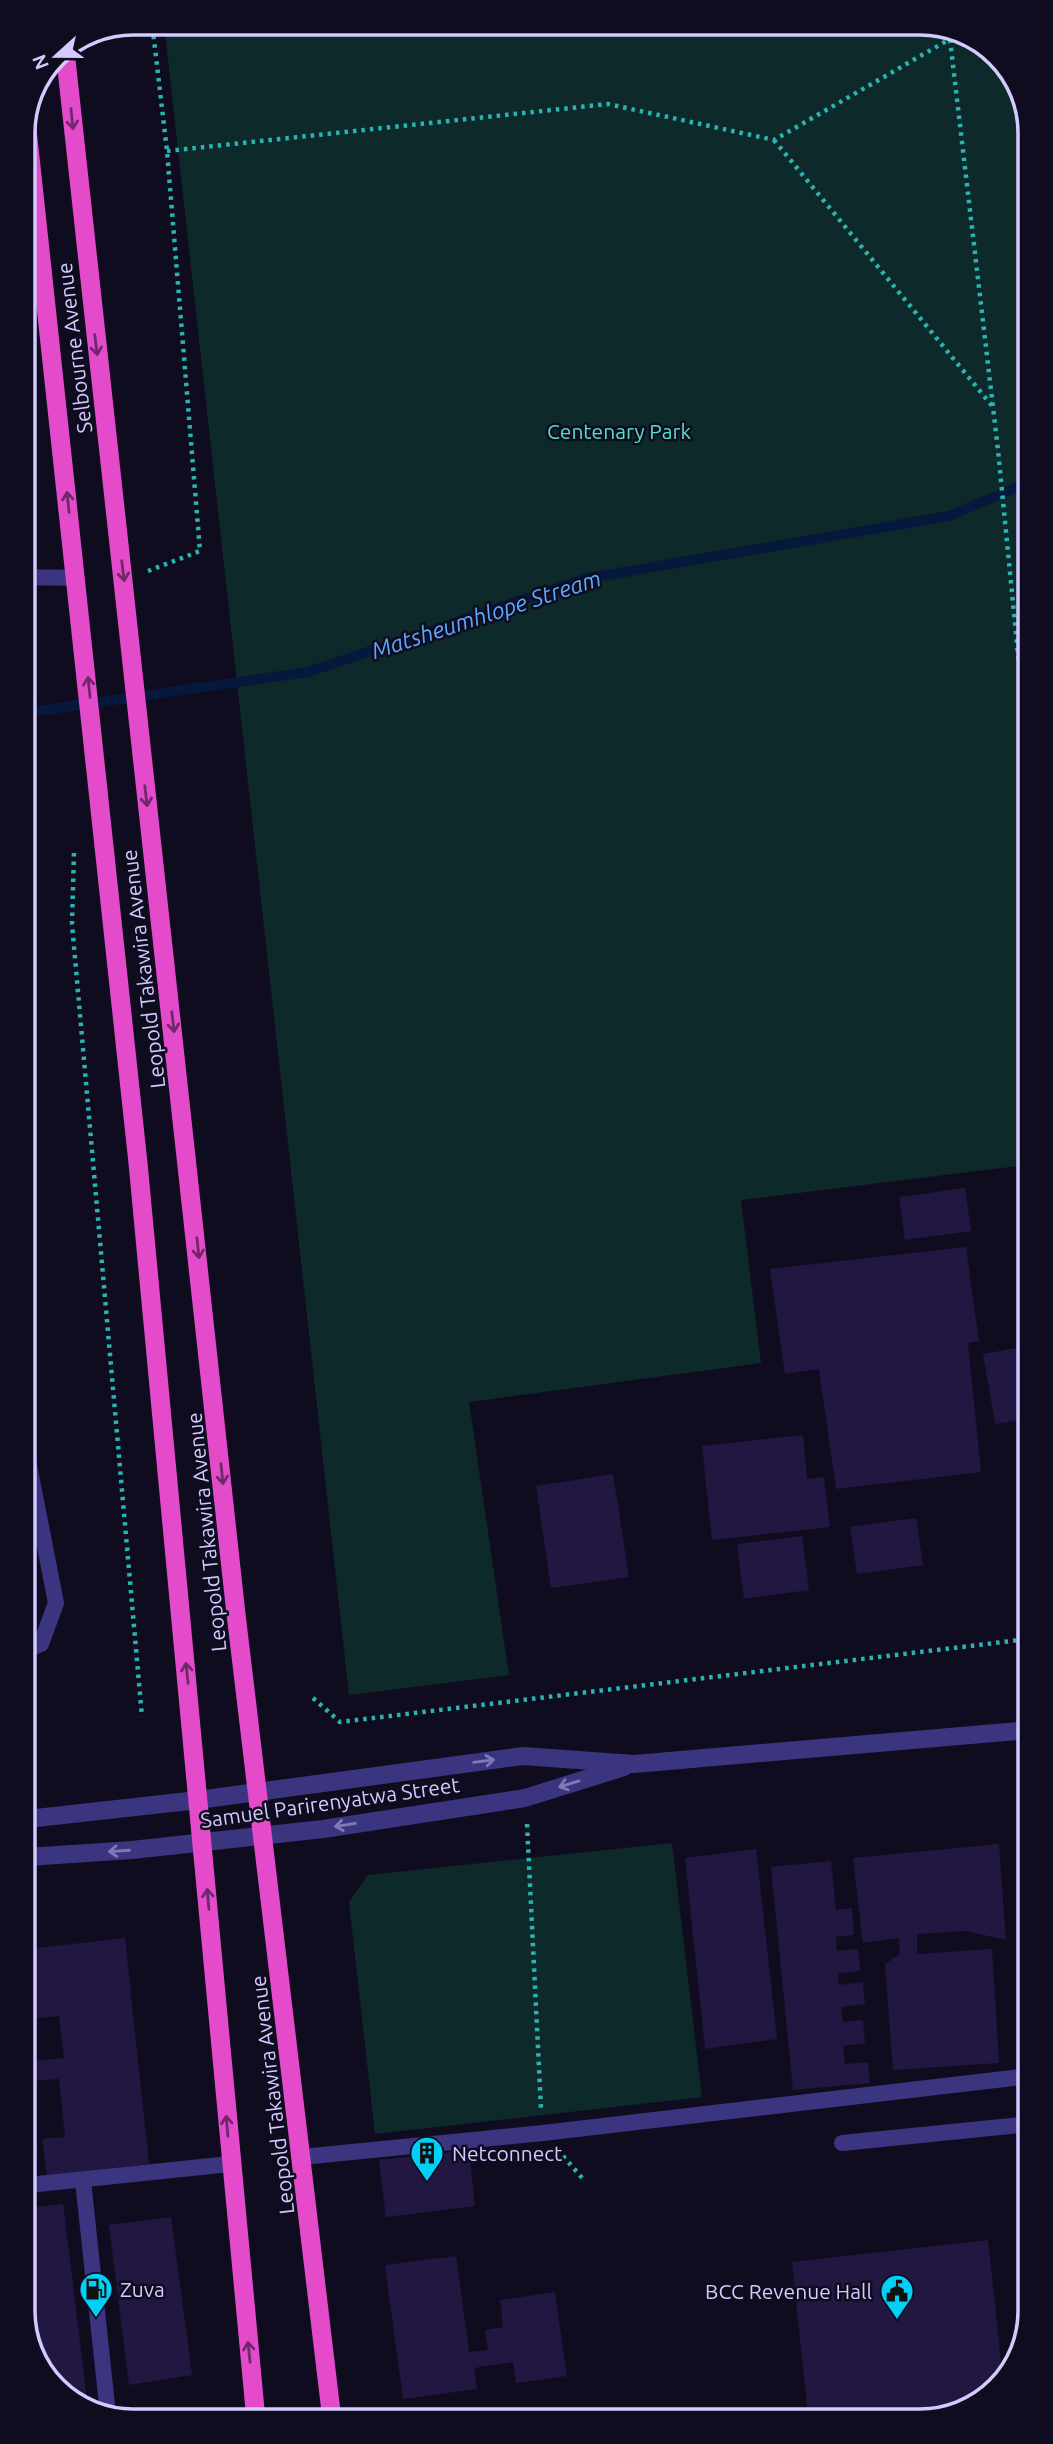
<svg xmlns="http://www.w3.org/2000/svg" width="1053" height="2444" font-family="Ubuntu,sans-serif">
	<rect width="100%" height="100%" fill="#100c1f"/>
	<!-- green -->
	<g fill="#0e2929">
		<polygon points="164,23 927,23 987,46 1024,97 1027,1165 741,1200 761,1363 469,1402 509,1675 349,1695"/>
		<polygon points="672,1843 702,2097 375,2134 349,1902 368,1875"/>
	</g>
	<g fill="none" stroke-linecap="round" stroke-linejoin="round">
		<!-- stream -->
		<polyline stroke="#07183d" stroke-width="10" points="24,713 308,672 584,579 949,516 1025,484"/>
	</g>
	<!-- building -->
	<g fill="#221741">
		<polygon points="965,1188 971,1231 905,1240 899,1197"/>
		<polygon points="966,1247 979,1341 968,1343 981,1472 836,1489 819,1369 785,1374 770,1269"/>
		<polygon points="1028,1346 1028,1419 995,1424 983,1354"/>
		<polygon points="803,1435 807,1479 824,1477 830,1527 712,1540 702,1446"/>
		<polygon points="613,1474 629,1577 551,1588 536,1486"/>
		<polygon points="916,1518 923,1565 857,1574 850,1527"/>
		<polygon points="802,1536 809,1590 744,1599 737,1544"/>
		<polygon points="999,1844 1006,1940 966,1931 917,1934 917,1954 992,1949 999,2063 893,2070 885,1964 900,1954 899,1938 863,1943 853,1858"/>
		<polygon points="756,1849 777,2039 705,2049 685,1858"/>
		<polygon points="831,1861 836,1910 852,1908 854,1935 836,1937 837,1951 858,1949 860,1971 838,1973 839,1985 863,1982 865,2004 841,2007 843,2022 863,2020 865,2043 843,2046 845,2064 868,2062 870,2083 793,2090 771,1867"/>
		<polygon points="125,1938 149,2164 47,2175 42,2139 65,2137 59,2079 35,2081 32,2061 64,2058 59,2016 28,2019 28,1949"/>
		<polygon points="28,2081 38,2153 28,2154"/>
		<polygon points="469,2150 475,2206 386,2217 379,2160"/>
		<polygon points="63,2204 88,2407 66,2398 29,2347 28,2208"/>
		<polygon points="171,2217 192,2375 129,2385 109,2225"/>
		<polygon points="988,2240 1003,2381 956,2415 808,2416 792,2262"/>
		<polygon points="456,2256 469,2352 488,2350 485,2330 503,2327 500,2300 555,2292 567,2376 516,2383 513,2362 474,2368 477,2389 403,2399 385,2265"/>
	</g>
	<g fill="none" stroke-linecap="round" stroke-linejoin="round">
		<!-- path -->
		<g stroke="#29b4b2" stroke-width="4.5" stroke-dasharray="3.5 5" stroke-linecap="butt">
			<polyline points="949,31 998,450 1026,736"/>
			<polyline points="774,140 993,407"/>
			<polyline points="167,151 608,104 774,140 950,39"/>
			<polyline points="148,571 200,551 167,151 152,23"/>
			<polyline points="74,853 72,924 142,1717"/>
			<polyline points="313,1698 340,1722 1028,1639"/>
			<polyline points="527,1824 541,2109"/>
			<polyline points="563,2156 583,2179"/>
		</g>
		<!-- service -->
		<g stroke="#3b3580" stroke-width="16">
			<polyline points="23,273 42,273"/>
			<polyline points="24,577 76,578"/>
			<polyline points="26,1450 56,1603 41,1644 27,1650"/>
			<polyline points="842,2143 1030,2124"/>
			<polyline points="302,2157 543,2133 1030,2076"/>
			<polyline points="83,2181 108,2414"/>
			<polyline points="28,2185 230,2164"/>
		</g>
		<!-- tertiary -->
		<g stroke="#3b3580" stroke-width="18">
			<polyline points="27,1819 198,1800 523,1756 634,1764 1029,1730"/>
			<polyline points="27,1857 132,1850 323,1829 525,1798 624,1767"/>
		</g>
		<!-- trunk -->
		<g stroke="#e34bca" stroke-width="19">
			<polyline points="65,51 236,1614 332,2420"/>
			<polyline points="26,120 138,1163 256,2420"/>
		</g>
	</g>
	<!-- one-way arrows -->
	<defs><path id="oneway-shaft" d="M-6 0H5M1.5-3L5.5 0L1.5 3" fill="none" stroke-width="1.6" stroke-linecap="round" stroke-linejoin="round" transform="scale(1.75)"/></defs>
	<g stroke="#6f286c">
		<use href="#oneway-shaft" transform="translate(72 119) rotate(84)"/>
		<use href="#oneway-shaft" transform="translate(96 345) rotate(83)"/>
		<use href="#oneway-shaft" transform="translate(68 502) rotate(-96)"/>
		<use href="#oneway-shaft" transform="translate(123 571) rotate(83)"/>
		<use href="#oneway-shaft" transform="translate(89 687) rotate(-96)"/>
		<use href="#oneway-shaft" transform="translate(146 796) rotate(83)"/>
		<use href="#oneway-shaft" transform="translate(173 1022) rotate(83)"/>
		<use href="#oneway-shaft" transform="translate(198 1248) rotate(84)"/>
		<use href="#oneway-shaft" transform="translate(222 1474) rotate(84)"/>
		<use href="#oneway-shaft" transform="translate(187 1673) rotate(-96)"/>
		<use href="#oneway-shaft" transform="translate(208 1899) rotate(-95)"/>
		<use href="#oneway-shaft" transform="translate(227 2126) rotate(-95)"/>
		<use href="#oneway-shaft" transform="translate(249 2352) rotate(-96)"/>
	</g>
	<g stroke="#7f78b9">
		<use href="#oneway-shaft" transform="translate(484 1761) rotate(-8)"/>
		<use href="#oneway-shaft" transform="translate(569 1784) rotate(163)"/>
		<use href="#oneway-shaft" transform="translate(345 1825) rotate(171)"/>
		<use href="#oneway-shaft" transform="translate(119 1851) rotate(176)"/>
	</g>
	<!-- icons -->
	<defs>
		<symbol id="building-pin" viewBox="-11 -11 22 30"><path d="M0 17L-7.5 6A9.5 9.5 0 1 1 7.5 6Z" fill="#00d0f5" stroke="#100c1f"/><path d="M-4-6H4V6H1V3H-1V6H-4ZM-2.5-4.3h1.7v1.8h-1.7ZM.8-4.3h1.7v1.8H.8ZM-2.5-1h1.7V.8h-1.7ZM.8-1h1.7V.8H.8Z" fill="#111"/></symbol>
		<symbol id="fuel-pin" viewBox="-11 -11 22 30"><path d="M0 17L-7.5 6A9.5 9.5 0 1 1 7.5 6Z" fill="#00d0f5" stroke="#100c1f"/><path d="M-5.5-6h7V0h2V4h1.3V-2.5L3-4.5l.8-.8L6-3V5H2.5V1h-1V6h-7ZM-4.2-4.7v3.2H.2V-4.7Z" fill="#111"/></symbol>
		<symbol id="civic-pin" viewBox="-11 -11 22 30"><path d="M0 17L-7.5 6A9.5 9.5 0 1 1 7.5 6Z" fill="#00d0f5" stroke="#100c1f"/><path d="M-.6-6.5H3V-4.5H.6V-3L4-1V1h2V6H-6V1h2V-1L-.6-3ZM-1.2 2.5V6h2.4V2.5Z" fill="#111"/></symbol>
	</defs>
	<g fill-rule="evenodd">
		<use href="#building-pin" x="408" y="2134" width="38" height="52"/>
		<use href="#fuel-pin" x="77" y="2270" width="38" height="52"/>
		<use href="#civic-pin" x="878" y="2272" width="38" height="52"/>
	</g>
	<g text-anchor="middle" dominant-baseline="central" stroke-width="5" stroke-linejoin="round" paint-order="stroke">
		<!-- street labels -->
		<g font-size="21" fill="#d3caff" stroke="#100c1f">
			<text transform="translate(74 348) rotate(-97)">Selbourne Avenue</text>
			<text transform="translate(143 969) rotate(-97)">Leopold Takawira Avenue</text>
			<text transform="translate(206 1532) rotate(-96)">Leopold Takawira Avenue</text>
			<text transform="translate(330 1802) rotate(-8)">Samuel Parirenyatwa Street</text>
			<text transform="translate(272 2095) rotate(-97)">Leopold Takawira Avenue</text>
		</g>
		<!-- park labels -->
		<g font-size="21" fill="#52e2c6" stroke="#100c1f">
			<text x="619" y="431">Centenary Park</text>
		</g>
		<!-- poi labels -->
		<g font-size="21" fill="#d3caff" stroke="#100c1f" text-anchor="start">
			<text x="452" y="2153">Netconnect</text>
			<text x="120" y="2289">Zuva</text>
			<text x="872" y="2291" text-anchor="end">BCC Revenue Hall</text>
		</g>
		<!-- water labels -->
		<g font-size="23" font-style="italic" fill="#58a9ff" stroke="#100c1f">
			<text transform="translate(486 614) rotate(-18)">Matsheumhlope Stream</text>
		</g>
	</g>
	<!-- crop -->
	<path d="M0 0H1053V2444H0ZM133 35H920A98 98 0 0 1 1018 133V2311A98 98 0 0 1 920 2409H133A98 98 0 0 1 35 2311V133A98 98 0 0 1 133 35Z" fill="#100c1f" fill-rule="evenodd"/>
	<path fill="none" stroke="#d3caff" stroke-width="3.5" d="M133 35H920A98 98 0 0 1 1018 133V2311A98 98 0 0 1 920 2409H133A98 98 0 0 1 35 2311V133A98 98 0 0 1 133 35Z"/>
	<!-- north arrow -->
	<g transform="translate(56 56) rotate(249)" stroke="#100c1f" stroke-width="5" paint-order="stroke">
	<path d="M0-5L12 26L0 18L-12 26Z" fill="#d3caff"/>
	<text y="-10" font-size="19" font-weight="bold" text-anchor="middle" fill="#d3caff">N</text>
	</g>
</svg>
